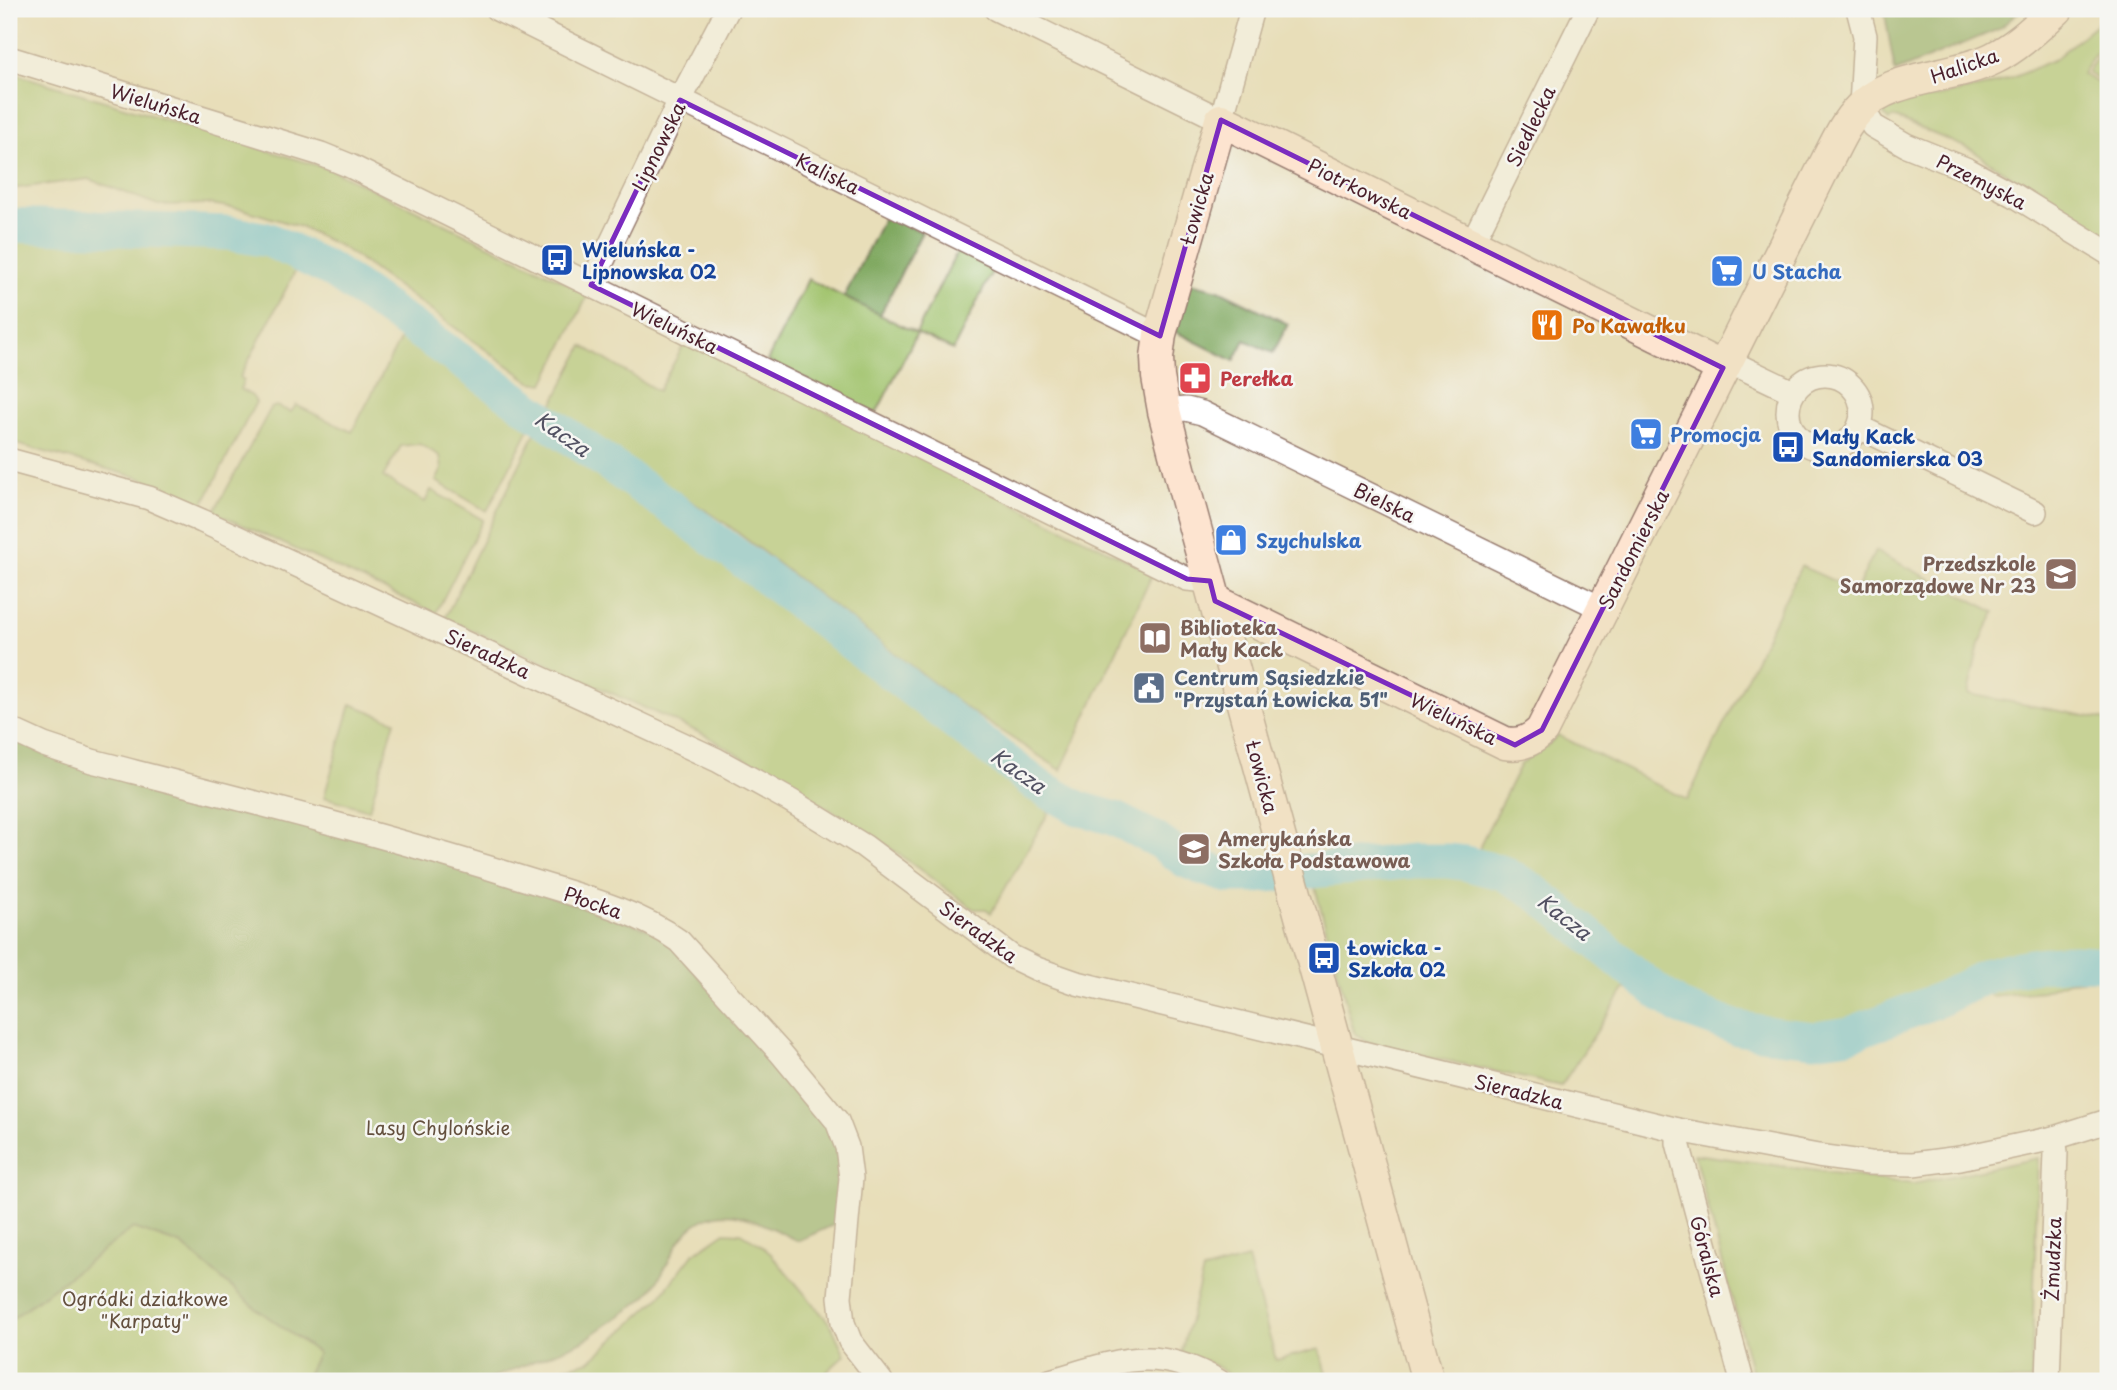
<svg xmlns="http://www.w3.org/2000/svg" width="2117" height="1390" font-family="'Playpen Sans',sans-serif">
	<rect width="100%" height="100%" fill="#f6f6f2"/>
	<filter id="ink" filterUnits="userSpaceOnUse"><feTurbulence type="fractalNoise" baseFrequency=".0143" numOctaves="2"/><feDisplacementMap in="SourceGraphic" scale="14" xChannelSelector="R" yChannelSelector="G"/><feConvolveMatrix kernelMatrix="1 2 1 2 8 2 1 2 1" color-interpolation-filters="sRGB"/></filter>
	<filter id="wash" filterUnits="userSpaceOnUse"><feTurbulence type="fractalNoise" baseFrequency=".00686" numOctaves="4" result="noise"/><feDisplacementMap in="SourceGraphic" scale="28" xChannelSelector="R" yChannelSelector="G"/><feGaussianBlur stdDeviation="1.57" result="paint"/><feColorMatrix in="noise" values="0 0 0 0 0 0 0 0 0 0 0 0 0 0 0 0 0 1.4 0 .05"/><feComposite in="paint" operator="in"/></filter>
	<g filter="url(#wash)">
		<rect width="100%" height="100%" fill="#e8deb9"/>
		<!-- green -->
		<g fill="#a0c36c" stroke="#75714c" stroke-width="2">
			<polygon points="2108,14 2108,32 2082,74 2108,89 2108,243 2013,186 2013,178 1972,150 1893,117 1889,120 1884,115 1884,110 1892,106 1988,86 2012,78 2055,59"/>
			<polygon points="2108,39 2108,85 2087,73"/>
			<polygon points="9,72 332,170 589,293 544,384 531,382 342,247 301,227 242,209 210,204 158,205 89,179 9,189"/>
			<polygon points="9,233 47,236 69,233 240,245 298,266 240,377 244,380 240,389 252,396 256,402 202,506 140,478 9,442"/>
			<polygon points="958,250 994,268 953,350 917,333 876,414 767,361 808,279 916,333"/>
			<polygon points="401,338 434,360 435,358 502,403 501,406 530,427 487,511 436,481 442,469 440,456 419,444 401,446 383,477 425,502 431,490 483,520 436,613 214,512 271,408 276,406 291,412 296,405 352,432"/>
			<polygon points="686,341 1153,573 1061,770 967,709 725,523 549,411 583,346 658,391"/>
			<polygon points="536,431 569,455 580,452 598,464 604,475 631,489 708,542 923,714 1043,805 1049,812 991,913 986,909 974,909 871,834 707,736 445,618"/>
			<polygon points="1875,551 1995,612 1979,644 1968,694 2108,720 2108,978 2068,981 2043,991 1991,996 1984,991 1857,1045 1820,1052 1712,1034 1680,1019 1625,988 1561,1086 1368,1043 1354,1032 1306,854 1449,853 1476,859 1482,841 1521,764 1548,745 1558,735 1687,800 1801,566 1856,591"/>
			<polygon points="351,704 395,721 369,810 324,797"/>
			<polygon points="1694,1154 1913,1184 2038,1158 2031,1381 1857,1381 1855,1372 1804,1381 1754,1381"/>
			<polygon points="133,1228 182,1245 257,1309 318,1353 307,1375 284,1381 9,1381 9,1321"/>
			<polygon points="725,1232 741,1233 758,1243 771,1254 831,1325 845,1355 817,1381 509,1381 590,1361 659,1298 693,1254"/>
			<path d="M1248,1259L1276,1360L1320,1349L1329,1381H1236C1220,1366 1203,1359 1181,1353L1203,1271Z"/>
		</g>
		<!-- forest -->
		<g fill="#80a960" stroke="#656446" stroke-width="2">
			<polygon points="1884,9 2022,9 1999,29 1895,72"/>
			<polygon points="885,215 922,232 880,315 844,297"/>
			<polygon points="1186,282 1219,290 1288,324 1273,353 1245,340 1234,361 1174,331"/>
			<path d="M9,738L456,865L658,932L821,1108L839,1145L840,1222L798,1241C760,1223 720,1195 685,1234C670,1250 665,1276 648,1294C632,1310 609,1322 591,1336L581,1342L485,1381H284L307,1375L318,1353L257,1309L182,1245L133,1228L9,1321Z"/>
		</g>
		<g fill="none" stroke-linecap="round" stroke-linejoin="round">
			<!-- river -->
			<polyline stroke="#65c4e3" stroke-width="35" points="9,225 228,233 269,240 331,270 663,502 763,575 1037,785 1078,808 1113,818 1155,839 1186,861 1200,867 1228,876 1257,876 1414,861 1447,861 1465,863 1503,873 1528,887 1553,906 1651,987 1683,1009 1737,1028 1778,1035 1814,1039 1850,1034 1941,999 1988,975 2008,970 2037,965 2072,962 2108,964"/>
		</g>
	</g>
	<g filter="url(#ink)">
		<g fill="none" stroke-linecap="round" stroke-linejoin="round">
			<defs>
				<g id="street">
					<polyline points="497,9 1149,331 1160,334"/>
					<polyline points="996,9 1221,120 1252,9"/>
					<polyline points="1858,9 1865,36 1861,106 1873,126 1906,145 1968,170 2014,195 2108,253"/>
					<polyline points="9,58 321,154 348,165 1187,579 1210,581"/>
					<polyline points="1472,243 1588,9"/>
					<polyline points="591,285 680,100 728,9"/>
					<polyline points="1723,368 1741,367 1793,392"/>
					<circle cx="1825" cy="412" r="37"/>
					<polyline points="1164,411 1186,409 1202,413 1603,609"/>
					<polyline points="1859,427 2035,512"/>
					<polyline points="9,460 149,498 202,521 717,760 791,801 864,846 1012,957 1037,969 1077,983 1678,1130 1818,1156 1869,1163 1913,1164 1960,1158 2054,1138 2108,1121"/>
					<path d="M9,729L44,745L92,761C233,797 374,832 512,875C568,893 632,907 679,941L780,1052L837,1121L847,1147L851,1178L840,1297L843,1323L850,1341L881,1381"/>
					<polyline points="1678,1130 1678,1143 1742,1381"/>
					<path d="M1050,1381C1116,1362 1154,1343 1218,1381"/>
					<polyline points="2048,1381 2056,1152 2054,1138"/>
				</g>
				<g id="secondary">
					<path d="M1215,601L1505,743C1520,746 1531,741 1542,730L1828,159C1837,142 1845,123 1859,109C1889,75 1955,78 1994,58C2018,46 2038,26 2057,9"/>
					<polyline points="1428,1381 1183,484 1164,411 1158,377 1157,358 1160,334 1221,120 1723,368"/>
				</g>
			</defs>
			<!-- street casing -->
			<use href="#street" stroke="#997e72" stroke-width="26"/>
			<!-- secondary casing -->
			<use href="#secondary" stroke="#997e72" stroke-width="35"/>
			<!-- street -->
			<use href="#street" stroke="#fff" stroke-width="23"/>
			<!-- secondary -->
			<use href="#secondary" stroke="#fde4d0" stroke-width="32"/>
		</g>
	</g>
	<!-- marked area -->
	<path d="M0 0H2117V1390H0ZM680,100L1160,336L1221,120L1723,368L1542,730L1515,745L1215,601L1210,581L1187,579L591,285Z" fill="#e8deb9" fill-opacity=".55" fill-rule="evenodd"/>
	<path fill="none" stroke="#7b2cbf" stroke-width="5" stroke-linejoin="round" d="M680,100L1160,336L1221,120L1723,368L1542,730L1515,745L1215,601L1210,581L1187,579L591,285Z"/>
	<!-- icons -->
	<defs>
		<symbol id="bus-square" viewBox="-11 -11 22 22"><rect x="-9" y="-9" width="18" height="18" rx="4" fill="#1a4fb4" stroke="#f6f6f2"/><path d="M-5-6H5V4H4V6H2V4H-2V6H-4V4H-5ZM-3.5-4V0h7V-4ZM-3.5 1.2v1.5H-2V1.2ZM2 1.2v1.5H3.5V1.2Z" fill="#fff"/></symbol>
		<symbol id="supermarket-square" viewBox="-11 -11 22 22"><rect x="-9" y="-9" width="18" height="18" rx="4" fill="#3f7fe0" stroke="#f6f6f2"/><path d="M-6-5.5h2.5l.6 2H6L4.5 2H-2.5L-4.4-4H-6ZM-1.5 3.2a1.3 1.3 0 1 0 .1 0ZM3 3.2a1.3 1.3 0 1 0 .1 0Z" fill="#fff"/></symbol>
		<symbol id="restaurant-square" viewBox="-11 -11 22 22"><rect x="-9" y="-9" width="18" height="18" rx="4" fill="#e8710a" stroke="#f6f6f2"/><path d="M-5-6h1v4h1v-4h1v4h1v-4h1v5L-1.5 .5V6h-2V.5L-5-1ZM5-6V6H3V1.5H1.5Q1.5-4 5-6Z" fill="#fff"/></symbol>
		<symbol id="pharmacy-square" viewBox="-11 -11 22 22"><rect x="-9" y="-9" width="18" height="18" rx="4" fill="#e0444e" stroke="#f6f6f2"/><path d="M-2-6h4v4h4v4h-4v4h-4v-4h-4v-4h4Z" fill="#fff"/></symbol>
		<symbol id="shop-square" viewBox="-11 -11 22 22"><rect x="-9" y="-9" width="18" height="18" rx="4" fill="#3f7fe0" stroke="#f6f6f2"/><path d="M-5-2.5h2.3a2.7 3.5 0 0 1 5.4 0H5L5.5 6h-11ZM-1.5-2.5h3a1.5 2.3 0 0 0-3 0Z" fill="#fff"/></symbol>
		<symbol id="school-square" viewBox="-11 -11 22 22"><rect x="-9" y="-9" width="18" height="18" rx="4" fill="#8d6e63" stroke="#f6f6f2"/><path d="M0-5L7-2L0 1L-7-2ZM-4 1L0 2.5L4 1V4Q0 6-4 4Z" fill="#fff"/></symbol>
		<symbol id="library-square" viewBox="-11 -11 22 22"><rect x="-9" y="-9" width="18" height="18" rx="4" fill="#8d6e63" stroke="#f6f6f2"/><path d="M-6-4Q-3-5.5-.7-3.5V5Q-3 3-6 4ZM6-4Q3-5.5 .7-3.5V5Q3 3 6 4Z" fill="#fff"/></symbol>
		<symbol id="civic-square" viewBox="-11 -11 22 22"><rect x="-9" y="-9" width="18" height="18" rx="4" fill="#5c6f8a" stroke="#f6f6f2"/><path d="M-.6-6.5H3V-4.5H.6V-3L4-1V1h2V6H-6V1h2V-1L-.6-3ZM-1.2 2.5V6h2.4V2.5Z" fill="#fff"/></symbol>
	</defs>
	<g fill-rule="evenodd">
		<use href="#bus-square" x="538" y="241" width="38" height="38"/>
		<use href="#supermarket-square" x="1708" y="252" width="38" height="38"/>
		<use href="#restaurant-square" x="1528" y="306" width="38" height="38"/>
		<use href="#pharmacy-square" x="1176" y="359" width="38" height="38"/>
		<use href="#supermarket-square" x="1627" y="415" width="38" height="38"/>
		<use href="#bus-square" x="1769" y="428" width="38" height="38"/>
		<use href="#shop-square" x="1212" y="521" width="38" height="38"/>
		<use href="#school-square" x="2042" y="555" width="38" height="38"/>
		<use href="#library-square" x="1136" y="619" width="38" height="38"/>
		<use href="#civic-square" x="1130" y="669" width="38" height="38"/>
		<use href="#school-square" x="1175" y="830" width="38" height="38"/>
		<use href="#bus-square" x="1305" y="939" width="38" height="38"/>
	</g>
	<g text-anchor="middle" dominant-baseline="central" stroke-width="5" stroke-linejoin="round" paint-order="stroke">
		<!-- street labels -->
		<g font-size="19" fill="#4a1f2b" stroke="#f6f6f2">
			<text transform="translate(1964 65) rotate(-19)">Halicka</text>
			<text transform="translate(156 103) rotate(17)">Wieluńska</text>
			<text transform="translate(1530 126) rotate(-64)">Siedlecka</text>
			<text transform="translate(658 146) rotate(-64)">Lipnowska</text>
			<text transform="translate(828 173) rotate(26)">Kaliska</text>
			<text transform="translate(1982 181) rotate(27)">Przemyska</text>
			<text transform="translate(1360 188) rotate(26)">Piotrkowska</text>
			<text transform="translate(1196 208) rotate(-74)">Łowicka</text>
			<text transform="translate(675 327) rotate(26)">Wieluńska</text>
			<text transform="translate(1385 502) rotate(26)">Bielska</text>
			<text transform="translate(1633 549) rotate(-63)">Sandomierska</text>
			<text transform="translate(488 653) rotate(25)">Sieradzka</text>
			<text transform="translate(1454 718) rotate(26)">Wieluńska</text>
			<text transform="translate(1263 777) rotate(75)">Łowicka</text>
			<text transform="translate(593 902) rotate(19)">Płocka</text>
			<text transform="translate(979 931) rotate(36)">Sieradzka</text>
			<text transform="translate(1519 1091) rotate(14)">Sieradzka</text>
			<text transform="translate(1708 1256) rotate(75)">Góralska</text>
			<text transform="translate(2052 1259) rotate(-88)">Żmudzka</text>
		</g>
		<!-- transit labels -->
		<g font-size="19" font-weight="bold" fill="#164399" stroke="#f6f6f2" text-anchor="start">
			<text x="582" y="249">Wieluńska -<tspan x="582" dy="22">Lipnowska 02</tspan></text>
			<text x="1812" y="436">Mały Kack<tspan x="1812" dy="22">Sandomierska 03</tspan></text>
			<text x="1348" y="947">Łowicka -<tspan x="1348" dy="22">Szkoła 02</tspan></text>
		</g>
		<!-- shop labels -->
		<g font-size="19" font-weight="bold" fill="#366cbe" stroke="#f6f6f2" text-anchor="start">
			<text x="1752" y="271">U Stacha</text>
			<text x="1670" y="434">Promocja</text>
			<text x="1256" y="540">Szychulska</text>
		</g>
		<!-- food labels -->
		<g font-size="19" font-weight="bold" fill="#c56008" stroke="#f6f6f2" text-anchor="start">
			<text x="1572" y="325">Po Kawałku</text>
		</g>
		<!-- health labels -->
		<g font-size="19" font-weight="bold" fill="#be3a42" stroke="#f6f6f2" text-anchor="start">
			<text x="1220" y="378">Perełka</text>
		</g>
		<!-- education labels -->
		<g font-size="19" font-weight="bold" fill="#785e54" stroke="#f6f6f2" text-anchor="start">
			<text x="2036" y="563" text-anchor="end">Przedszkole<tspan x="2036" dy="22">Samorządowe Nr 23</tspan></text>
			<text x="1180" y="627">Biblioteka<tspan x="1180" dy="22">Mały Kack</tspan></text>
			<text x="1218" y="838">Amerykańska<tspan x="1218" dy="22">Szkoła Podstawowa</tspan></text>
		</g>
		<!-- service labels -->
		<g font-size="19" font-weight="bold" fill="#4e5e75" stroke="#f6f6f2" text-anchor="start">
			<text x="1174" y="677">Centrum Sąsiedzkie<tspan x="1174" dy="22">"Przystań Łowicka 51"</tspan></text>
		</g>
		<!-- park labels -->
		<g font-size="19" fill="#64503e" stroke="#f6f6f2">
			<text x="438" y="1127">Lasy Chylońskie</text>
			<text x="145" y="1298">Ogródki działkowe<tspan x="145" dy="22">"Karpaty"</tspan></text>
		</g>
		<!-- water labels -->
		<g font-size="21" font-style="italic" fill="#525162" stroke="#f6f6f2">
			<text transform="translate(563 433) rotate(35)">Kacza</text>
			<text transform="translate(1019 770) rotate(35)">Kacza</text>
			<text transform="translate(1565 916) rotate(38)">Kacza</text>
		</g>
	</g>
	<!-- margin -->
	<rect width="2117" height="1390" fill="none" stroke="#f6f6f2" stroke-width="35"/>
</svg>
